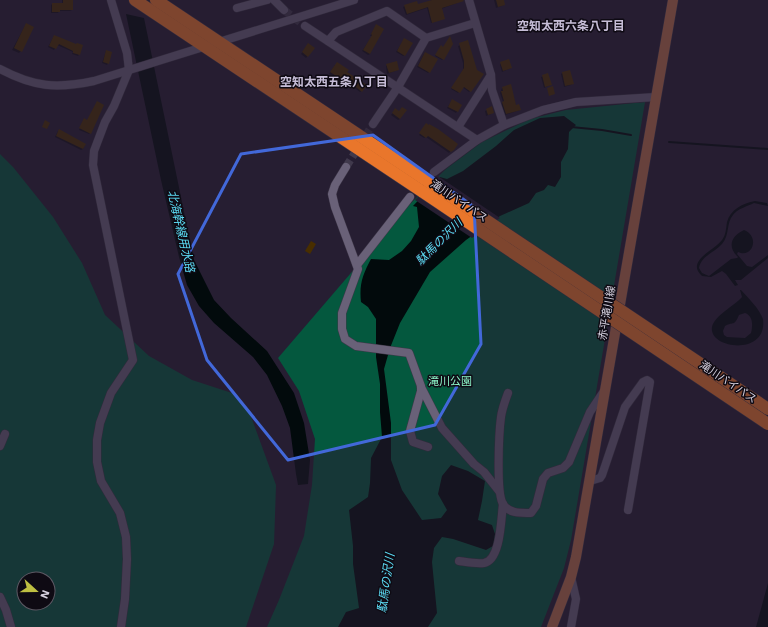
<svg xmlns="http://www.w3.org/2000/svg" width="768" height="627" font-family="'Work Sans','Noto Sans JP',sans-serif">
	<rect width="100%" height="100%" fill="#261e32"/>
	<!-- green -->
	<g fill="#04583e" fill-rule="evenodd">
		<polygon points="645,102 571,540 564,568 541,627 267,627 279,600 304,536 312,485 315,439 299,391 278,358 411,203 446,169 482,142 530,119 566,110"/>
		<path d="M0,154L13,167L53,217L82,263L105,315L149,356L192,380L235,394L249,411L276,485L274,544L246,627H0ZM24,579H48V603H24Z"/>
	</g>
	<!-- water -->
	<g fill="#020a0c" fill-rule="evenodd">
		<polygon points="126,14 144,18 194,260 214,300 231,318 267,351 294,393 304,423 310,460 308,484 298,485 296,474 290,428 282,406 267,375 253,357 214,323 199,306 187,285 179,257 161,180"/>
		<path d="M564,116L576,125L569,132L568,149L561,162V177L555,187L548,185L544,190L536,193L529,203L500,216L466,240L430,272L400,323L390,348L384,369L391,423V460L402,490L422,520L441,518L447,510L438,494L442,476L451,465L468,471L485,481L482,501L478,520L492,525L495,534L493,546L486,550L453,539L442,537L434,548L432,562L437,613L428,627H338L346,612L359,608L353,564V546L349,510L368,497L370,483L371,458L382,437L380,412V384L376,357V319L368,307L361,302C359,284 363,274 371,259L389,260L402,251L411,241L419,227L417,207L413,206L440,177L447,179L463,171L496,146L514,130L540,118Z"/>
		<path d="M755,201L767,203L768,206L754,203C748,206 737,209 733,215C726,223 730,235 722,244C715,252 701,256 699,268L702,273L709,276L731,259L737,258L738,257C727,247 731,236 744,230C760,236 753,259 738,252L737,254L747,266L752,267L768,255V258L741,280H735L738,285L735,286L726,274L722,271L711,277L702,276C685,261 715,250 722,240C726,235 726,228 727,222C730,210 743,203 755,201Z"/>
		<path d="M740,290H741C748,298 759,308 763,319C768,357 708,349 712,327C714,316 734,306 742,297ZM745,313C753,316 753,325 751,333L745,338L727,337L724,335L723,331L725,326C734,321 734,327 739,315Z"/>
		<polygon points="768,583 768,627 756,627"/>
	</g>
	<!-- pier -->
	<polygon fill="#261e32" points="438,176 500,218 472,238 415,200"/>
	<!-- shadow -->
	<g fill="#0007">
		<polygon points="62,0 72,0 72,10 70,11 59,11 58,13 51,13 51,5 52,4 62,4"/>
		<polygon points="430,0 457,0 457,3 441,9 444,18 431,23 427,8 406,15 403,7 405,6 417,5 431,1"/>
		<polygon points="494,0 503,0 504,5 496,8"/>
		<polygon points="26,24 21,51 19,53 12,50"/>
		<polygon points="375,27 370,54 368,55 362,51 372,36 370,36"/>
		<polygon points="54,36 79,55 78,56 72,54 73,52 57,45 54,50 48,47"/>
		<polygon points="403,41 405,55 403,56 396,52"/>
		<polygon points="468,42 470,91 469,92 462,87 458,93 451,89 463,70 463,63 458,46"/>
		<polygon points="307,46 308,56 306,58 301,54"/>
		<polygon points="440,48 443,48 443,59 442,60 435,56"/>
		<polygon points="106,51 108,63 107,65 102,63"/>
		<polygon points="424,54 429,72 428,73 417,67"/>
		<polygon points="501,63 511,68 502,72 500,65"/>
		<polygon points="335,65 346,72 362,91 360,92 349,84 348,85 329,74"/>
		<polygon points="387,65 398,70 387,74 386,66"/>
		<polygon points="562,73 573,83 571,85 564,87 561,74"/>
		<polygon points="548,75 550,85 544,88 541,77"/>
		<polygon points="510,85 516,106 520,110 505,115 501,104 503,102 500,93 502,88"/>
		<polygon points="451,102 461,105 456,113 447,108"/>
		<polygon points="96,104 90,133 89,134 79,130 83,121 87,121"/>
		<polygon points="491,107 491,114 486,116 485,111"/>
		<polygon points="394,111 399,112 400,119 398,120 391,115"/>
		<polygon points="425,126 457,144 449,153 426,137 424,138 419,135"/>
		<polygon points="58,131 85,144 83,149 81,150 55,137"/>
	</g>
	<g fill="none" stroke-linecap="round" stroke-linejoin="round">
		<!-- stream -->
		<g stroke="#020a0c" stroke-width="2">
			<polyline points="571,127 602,130 631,135"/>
			<polyline points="669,142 768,149"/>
		</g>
	</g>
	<!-- building -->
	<g fill="#482e00">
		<polygon points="63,0 73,0 73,10 60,10 60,12 52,12 52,3 63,3"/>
		<polygon points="432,0 463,0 464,1 442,8 445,19 432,23 428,7 407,14 404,5 417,1 418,4"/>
		<polygon points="496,0 504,0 505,5 498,7"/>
		<polygon points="26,23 34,27 22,52 14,48"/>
		<polygon points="376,24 384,29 370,54 363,50 372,35 371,34"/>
		<polygon points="54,35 76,44 77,43 83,45 80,55 73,53 73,51 59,44 56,49 49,46"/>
		<polygon points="450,36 453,44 444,60 435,55 441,45 443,47"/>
		<polygon points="404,38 413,43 405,56 397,51"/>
		<polygon points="468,40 477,70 484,74 471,92 464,87 460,93 451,88 464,68 464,61 459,43"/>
		<polygon points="308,43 315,48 308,57 302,52"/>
		<polygon points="106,50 112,52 109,64 103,62"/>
		<polygon points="425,52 438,59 430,73 418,66"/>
		<polygon points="509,59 512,68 503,71 500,62"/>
		<polygon points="397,61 399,70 389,73 386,64"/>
		<polygon points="337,62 349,70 347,72 367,85 362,92 351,83 350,85 330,72"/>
		<polygon points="570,70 574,84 565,86 562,72"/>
		<polygon points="548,73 552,85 545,87 542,75"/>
		<polygon points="511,84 516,105 519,104 521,110 506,114 502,102 504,101 501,91 503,91 502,87"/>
		<polygon points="553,86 555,94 549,96 547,88"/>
		<polygon points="452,99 462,105 458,112 448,107"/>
		<polygon points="97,101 104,105 91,134 79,128 84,118 87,120"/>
		<polygon points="492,106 494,113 488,115 486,109"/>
		<polygon points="402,107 407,110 400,119 392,113 395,108 399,111"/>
		<polygon points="45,120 50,123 47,129 42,127"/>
		<polygon points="426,123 429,125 429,124 438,129 458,144 454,150 451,152 428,136 426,138 419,133"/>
		<polygon points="59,129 86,144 83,149 56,136"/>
		<polygon points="311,241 316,244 310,254 305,251"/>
	</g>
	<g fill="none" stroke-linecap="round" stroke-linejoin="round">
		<!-- minor-tunnel -->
		<g stroke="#40394c" stroke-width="8" stroke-dasharray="8 4" stroke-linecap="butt">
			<polyline points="284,10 305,26"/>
			<polyline points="346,167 373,124"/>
		</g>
		<defs>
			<g id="minor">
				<polyline points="111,0 127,53 129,70 114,106 105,122 94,151 93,165 133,360 111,393 100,423 97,440 97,462 101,481 120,513 126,537 127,559 125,599 121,627"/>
				<polyline points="274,0 284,10"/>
				<polyline points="237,8 267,0"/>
				<polyline points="305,26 477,140"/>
				<polyline points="328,41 336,32 387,11 426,38"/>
				<path d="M0,69C34,87 56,89 94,81L354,0"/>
				<polyline points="491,75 492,90 504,125"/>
				<polyline points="373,124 398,87 426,38 475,23"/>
				<polyline points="458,127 491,75 469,0"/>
				<polyline points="346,167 335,185 332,194 335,207 358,269 342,313 342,329 345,339 356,346 409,353 421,386 421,391 410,431 413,442 428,447"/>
				<polyline points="434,172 477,140 504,125 543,110 576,102 656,97"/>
				<polyline points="357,265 410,197"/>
				<polyline points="421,387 442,428 474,464 484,472 499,491"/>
				<path d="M508,393C505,401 502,409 501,417C499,432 496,493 503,504C509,514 521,513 531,513L536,506L543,479L548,473L563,468L569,462L590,412L604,391"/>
				<polyline points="0,446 5,434"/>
				<polyline points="590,481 600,478 602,475 625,407 643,382 647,380 650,382 628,510"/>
				<path d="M459,561C466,562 476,564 484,563C501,560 501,518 503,504"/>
				<polyline points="571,577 576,599 571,627"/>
				<polyline points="0,597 6,610 11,627"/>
			</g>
			<polyline id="major" points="552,627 571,577 576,557 673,0"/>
			<g id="highway">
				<polyline points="135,0 423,192"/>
				<polyline points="156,0 429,182"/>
			</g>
		</defs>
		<!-- minor casing -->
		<use href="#minor" stroke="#3f3849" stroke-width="9"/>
		<!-- major casing -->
		<use href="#major" stroke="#3f3849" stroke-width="11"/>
		<!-- highway casing -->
		<use href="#highway" stroke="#3f3849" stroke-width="13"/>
		<!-- minor -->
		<use href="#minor" stroke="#696178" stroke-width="8"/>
		<!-- major -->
		<use href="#major" stroke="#b66e4a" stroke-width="10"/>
		<!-- highway -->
		<use href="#highway" stroke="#e9762b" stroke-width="12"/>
		<defs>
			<g id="highway-bridge">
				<polyline points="429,182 768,409"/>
				<polyline points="423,192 768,424"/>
			</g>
		</defs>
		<!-- highway-bridge casing -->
		<use href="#highway-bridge" stroke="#3f3849" stroke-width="13" stroke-linecap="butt"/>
		<!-- highway-bridge -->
		<use href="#highway-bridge" stroke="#e9762b" stroke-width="12"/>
	</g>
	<!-- marked area -->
	<path d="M0 0H768V627H0ZM373,135L474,207L481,344L435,425L288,460L207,360L178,274L241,154Z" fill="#261e32" fill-opacity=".55" fill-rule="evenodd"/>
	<path fill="none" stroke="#4268d9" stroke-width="3" stroke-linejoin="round" d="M373,135L474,207L481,344L435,425L288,460L207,360L178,274L241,154Z"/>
	<g text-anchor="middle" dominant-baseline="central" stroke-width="3" stroke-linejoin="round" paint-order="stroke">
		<!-- street labels -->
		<g font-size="11" fill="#d5d0de" stroke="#0e0a13">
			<text transform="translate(459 201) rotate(34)">滝川バイパス</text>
			<text transform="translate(607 313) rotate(-80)">赤平滝川線</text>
			<text transform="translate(728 382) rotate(34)">滝川バイパス</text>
		</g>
		<!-- park labels -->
		<g font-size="11" fill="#8cf4c8" stroke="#0e0a13">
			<text x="450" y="381">滝川公園</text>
		</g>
		<!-- neighbourhood labels -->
		<g font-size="12" font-weight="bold" fill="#c6bdd7" stroke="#0e0a13">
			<text x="571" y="26">空知太西六条八丁目</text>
			<text x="334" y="82">空知太西五条八丁目</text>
		</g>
		<!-- water labels -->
		<g font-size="12" font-style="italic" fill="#5cdcf5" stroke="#0e0a13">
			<text transform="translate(181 231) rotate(77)">北海幹線用水路</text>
			<text transform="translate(439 242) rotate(-45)">駄馬の沢川</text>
			<text transform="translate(386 583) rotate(-82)">駄馬の沢川</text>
		</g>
	</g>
	<!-- north arrow -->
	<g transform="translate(36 591) rotate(111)"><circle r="19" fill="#0e0a13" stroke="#5e5964"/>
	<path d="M0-3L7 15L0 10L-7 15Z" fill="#bebf42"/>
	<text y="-6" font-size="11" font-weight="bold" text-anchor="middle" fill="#d5d0de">N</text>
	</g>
</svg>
